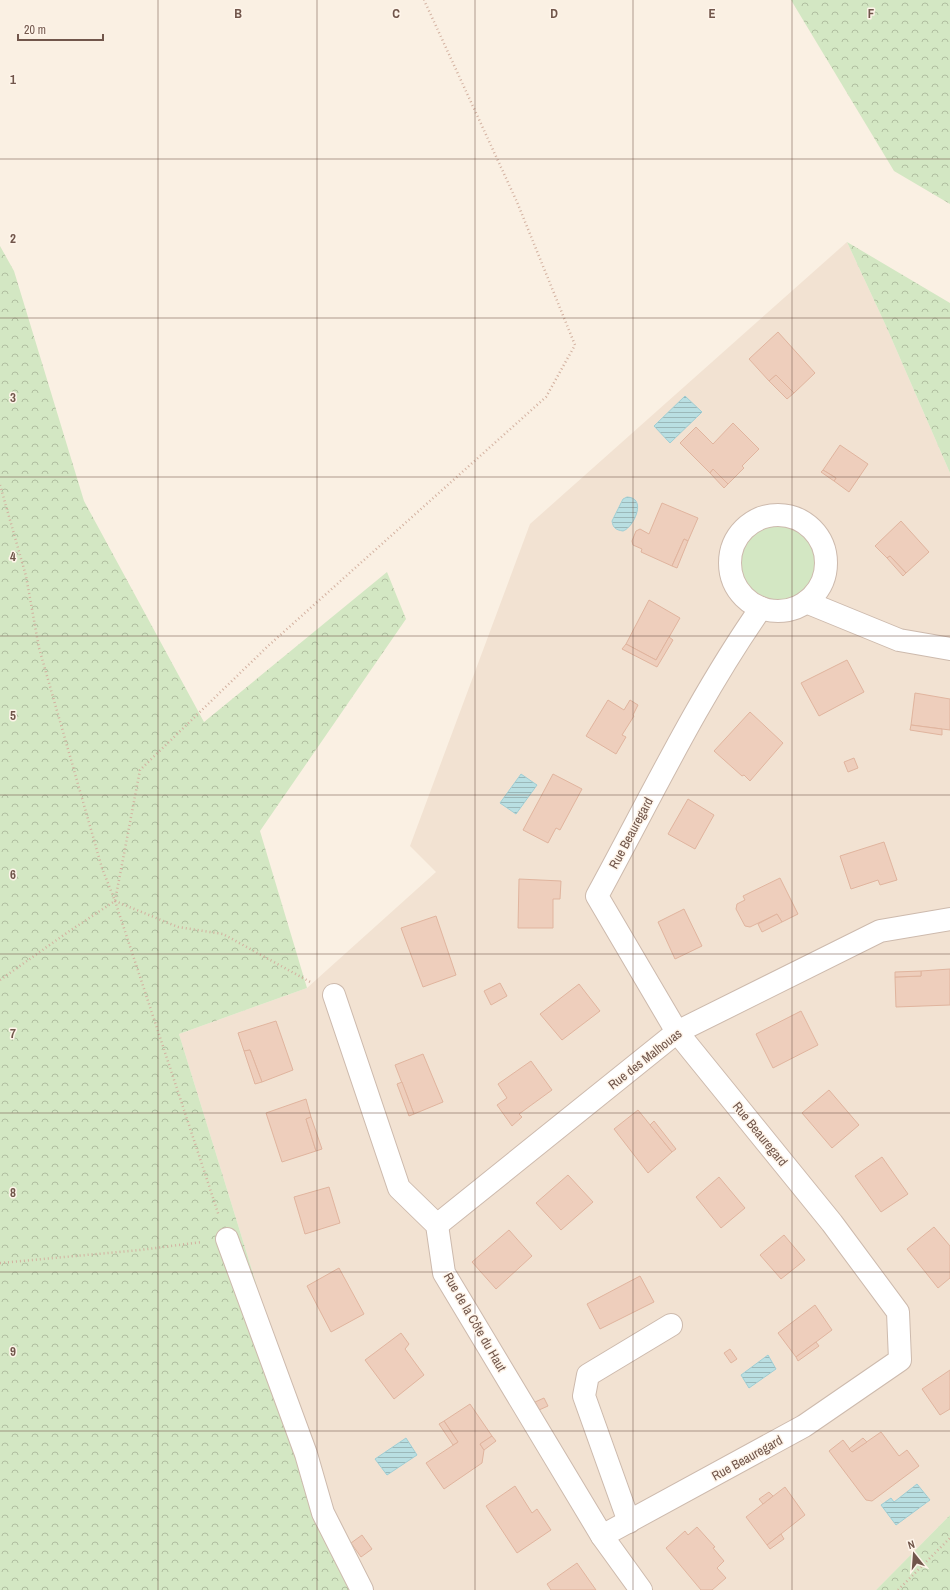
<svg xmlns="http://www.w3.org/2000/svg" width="950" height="1590" font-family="'Archivo Narrow',sans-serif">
	<defs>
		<pattern id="forest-crowns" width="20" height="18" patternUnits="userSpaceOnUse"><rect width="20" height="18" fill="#d3e7c3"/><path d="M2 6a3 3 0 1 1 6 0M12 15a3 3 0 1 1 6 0" fill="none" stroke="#b0bea0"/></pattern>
		<pattern id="water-rules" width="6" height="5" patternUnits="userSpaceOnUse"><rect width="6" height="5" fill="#b9dfe2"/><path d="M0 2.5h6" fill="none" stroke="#9bb8b9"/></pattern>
	</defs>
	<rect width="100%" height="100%" fill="#faf0e3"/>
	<!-- residential -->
	<polygon fill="#f2e2d2" points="847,242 886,326 950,473 950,1515 876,1590 367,1590 328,1516 179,1034 307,988 436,872 410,846 530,524"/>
	<!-- grass -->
	<circle fill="#d3e7c3" cx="778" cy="563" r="37"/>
	<!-- forest -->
	<g fill="url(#forest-crowns)">
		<polygon points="791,0 950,0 950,204 894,171"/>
		<polygon points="847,242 950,303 950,473 886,326"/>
		<polygon points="0,246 14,271 84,501 204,722 387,572 406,619 260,831 307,988 179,1034 328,1516 367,1590 0,1590"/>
		<polygon points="950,1515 950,1590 876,1590"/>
	</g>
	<!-- water -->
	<g fill="url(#water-rules)" stroke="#a0ced4">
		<polygon points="685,396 702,412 670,443 654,426"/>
		<path d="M627,497C648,498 633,528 623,531C616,530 613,528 612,521L623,499Z"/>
		<polygon points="521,774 537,785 516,814 500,803"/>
		<polygon points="768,1355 776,1369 749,1388 741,1375"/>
		<polygon points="406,1438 417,1455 387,1475 375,1459"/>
		<polygon points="917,1484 930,1500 896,1525 881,1505 891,1498 894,1502"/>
	</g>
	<!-- building -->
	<g fill="#eecebc" stroke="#e0b49e">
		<polygon points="778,332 815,373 794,393 776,375 769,381 749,359"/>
		<polygon points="776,375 794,393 787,399 769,381"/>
		<polygon points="733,423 759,449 742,466 744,468 728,484 713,469 710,473 680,443 696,427 713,444"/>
		<polygon points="840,445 868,464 849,492 834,481 836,478 823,470"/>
		<polygon points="713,469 728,484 724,488 710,473"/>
		<polygon points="823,470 836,478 834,481 821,472"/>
		<polygon points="662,503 698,518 688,541 684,539 672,566 641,552 642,549 633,545 632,541 636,531 640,529 649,534"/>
		<polygon points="901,521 929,552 906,573 890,556 887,558 875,546"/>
		<polygon points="684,539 688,541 677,568 672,566"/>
		<polygon points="890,556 906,573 903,576 887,558"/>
		<polygon points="649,600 680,618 656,660 626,644"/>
		<polygon points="669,637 673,640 657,667 622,649 626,644 656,660"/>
		<polygon points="847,660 864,692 819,716 801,683"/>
		<polygon points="915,693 950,699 950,730 911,725"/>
		<polygon points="608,700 624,710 630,700 638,705 633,715 634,716 622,735 626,737 616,754 586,736"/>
		<polygon points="750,712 783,743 750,781 744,775 742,776 714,751"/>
		<polygon points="911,725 942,729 942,735 910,730"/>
		<polygon points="854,758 858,768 848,772 844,762"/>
		<polygon points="553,774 582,789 560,830 556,828 548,843 523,830"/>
		<polygon points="688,799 714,815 695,849 668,834"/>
		<polygon points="884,842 897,880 880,885 878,880 851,889 840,856"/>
		<polygon points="780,878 798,914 782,922 777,914 750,927 745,926 736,909 737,904 745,900 743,896"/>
		<polygon points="519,879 561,881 560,899 553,899 553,928 518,928"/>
		<polygon points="684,909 702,946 675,959 658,922"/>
		<polygon points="777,914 782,922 762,932 758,924"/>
		<polygon points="436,916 456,975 423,987 401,928"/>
		<polygon points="950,969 950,1005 896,1007 895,977 921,976 921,971"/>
		<polygon points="921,971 921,976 895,977 895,972"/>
		<polygon points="500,983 507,996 491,1005 484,991"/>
		<polygon points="579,984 600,1011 562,1040 540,1014"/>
		<polygon points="801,1011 818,1045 773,1068 756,1034"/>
		<polygon points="276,1021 293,1070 262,1082 250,1050 244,1051 238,1033"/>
		<polygon points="250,1050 262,1082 255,1084 244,1051"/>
		<polygon points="423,1054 443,1102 414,1114 395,1065"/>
		<polygon points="531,1061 552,1090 519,1114 522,1117 512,1126 497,1105 507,1098 498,1084"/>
		<polygon points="402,1082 414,1114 409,1116 397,1084"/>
		<polygon points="829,1090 859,1125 832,1148 802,1113"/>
		<polygon points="306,1099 311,1117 306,1119 316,1151 282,1162 266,1113"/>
		<polygon points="638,1110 672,1152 648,1173 614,1129"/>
		<polygon points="311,1117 322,1149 316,1151 306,1119"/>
		<polygon points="654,1121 676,1149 672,1152 650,1125"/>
		<polygon points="882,1157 908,1194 881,1212 855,1176"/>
		<polygon points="568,1175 593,1202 561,1230 536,1203"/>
		<polygon points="719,1177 745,1208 721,1228 696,1197"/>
		<polygon points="329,1187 340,1223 305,1234 294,1197"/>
		<polygon points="934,1227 950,1246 950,1278 938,1288 907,1249"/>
		<polygon points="509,1230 532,1256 496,1289 472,1262"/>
		<polygon points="784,1235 805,1260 781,1279 760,1255"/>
		<polygon points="339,1268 364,1314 331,1332 307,1286"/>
		<polygon points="640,1276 654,1302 600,1329 587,1304"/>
		<polygon points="815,1305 832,1330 796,1357 778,1333"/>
		<polygon points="401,1333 409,1344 405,1349 424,1375 394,1399 365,1360"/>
		<polygon points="816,1342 819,1346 798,1361 796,1357"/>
		<polygon points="730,1349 737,1359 731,1363 724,1353"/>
		<polygon points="950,1370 950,1409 940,1415 922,1389"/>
		<polygon points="544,1398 548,1406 539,1410 535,1402"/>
		<polygon points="470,1404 492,1436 480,1444 484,1450 482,1463 444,1489 426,1463 458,1442 444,1421"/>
		<polygon points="444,1421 458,1442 453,1445 439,1424"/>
		<polygon points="881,1432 899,1456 907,1450 919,1466 872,1501 866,1500 829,1451 843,1440 852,1452"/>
		<polygon points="492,1436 496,1441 484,1450 480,1444"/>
		<polygon points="863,1438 867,1442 852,1452 849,1449"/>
		<polygon points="515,1486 532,1513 537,1509 551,1530 517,1553 486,1506"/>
		<polygon points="785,1487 805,1515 767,1545 746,1517"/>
		<polygon points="769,1492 773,1496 763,1504 759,1499"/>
		<polygon points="697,1527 715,1547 713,1548 724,1561 717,1568 726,1578 712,1590 701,1590 666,1548 685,1531 688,1535"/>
		<polygon points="781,1534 784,1539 770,1549 767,1545"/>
		<polygon points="362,1535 372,1549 361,1557 351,1543"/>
		<polygon points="577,1563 596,1590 551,1590 547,1584"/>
	</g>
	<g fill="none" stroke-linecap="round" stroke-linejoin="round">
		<defs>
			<g id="minor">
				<circle cx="778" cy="563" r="48"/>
				<polyline points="806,602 899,640 950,649"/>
				<polyline points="334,995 399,1188 437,1225 444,1273 602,1536 641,1590"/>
				<polyline points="437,1225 677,1032 880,931 950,919"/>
				<polyline points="227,1239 306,1454 323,1513 362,1590"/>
				<polyline points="629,1522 584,1396 588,1375 671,1325"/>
				<path d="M602,1536L804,1426L900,1360L898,1312L832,1223L677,1032L597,896C650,799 698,698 761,608"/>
			</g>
		</defs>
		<!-- minor casing -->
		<use href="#minor" stroke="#cdbaad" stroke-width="24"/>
		<!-- path -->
		<g stroke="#d3b1a0" stroke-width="2.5" stroke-dasharray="1 3" stroke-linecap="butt">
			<polyline points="0,485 26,576 39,648 102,868 115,901 219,1216"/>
			<polyline points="115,901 178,927 223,934 312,983"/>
			<polyline points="0,980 68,932 115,901 140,770 268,646 546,397 575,345 517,202 424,0"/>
			<polyline points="0,1263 140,1250 202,1242"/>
			<polyline points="898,1590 950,1538"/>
		</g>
		<!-- minor -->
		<use href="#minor" stroke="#fff" stroke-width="22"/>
	</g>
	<!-- grid -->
	<path fill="none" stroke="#71564b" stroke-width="1" stroke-opacity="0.55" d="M158,0V1590M317,0V1590M475,0V1590M633,0V1590M792,0V1590M0,159H950M0,318H950M0,477H950M0,636H950M0,795H950M0,954H950M0,1113H950M0,1272H950M0,1431H950"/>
	<g text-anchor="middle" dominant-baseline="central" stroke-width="3" stroke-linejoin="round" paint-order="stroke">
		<!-- street labels -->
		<g font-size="13" fill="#71564b" stroke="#fef4e9">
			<text transform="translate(631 833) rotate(-62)">Rue Beauregard</text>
			<text transform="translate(645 1059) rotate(-38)">Rue des Malhouas</text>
			<text transform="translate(760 1134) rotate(51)">Rue Beauregard</text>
			<text transform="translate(475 1322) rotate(60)">Rue de la Côte du Haut</text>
			<text transform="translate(747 1458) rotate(-29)">Rue Beauregard</text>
		</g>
	</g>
	<g font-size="13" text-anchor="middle" font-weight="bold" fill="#71564b" stroke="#fef4e9" stroke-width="3" stroke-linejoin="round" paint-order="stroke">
		<text x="238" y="18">B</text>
		<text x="396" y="18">C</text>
		<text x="554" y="18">D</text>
		<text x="712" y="18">E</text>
		<text x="871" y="18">F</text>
		<text x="13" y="84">1</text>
		<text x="13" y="243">2</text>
		<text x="13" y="402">3</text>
		<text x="13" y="561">4</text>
		<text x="13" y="720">5</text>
		<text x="13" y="879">6</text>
		<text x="13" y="1038">7</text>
		<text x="13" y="1197">8</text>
		<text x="13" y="1356">9</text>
	</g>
	<!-- north arrow -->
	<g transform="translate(914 1554) rotate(343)" stroke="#fef4e9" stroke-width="3" paint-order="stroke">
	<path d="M0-3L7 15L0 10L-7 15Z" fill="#71564b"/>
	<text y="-6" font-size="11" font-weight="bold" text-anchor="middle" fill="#71564b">N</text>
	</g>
	<!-- scale -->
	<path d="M18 34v6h85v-6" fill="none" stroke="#71564b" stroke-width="2"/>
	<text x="24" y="34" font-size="12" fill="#71564b" stroke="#fef4e9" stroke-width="3" paint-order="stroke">20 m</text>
</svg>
